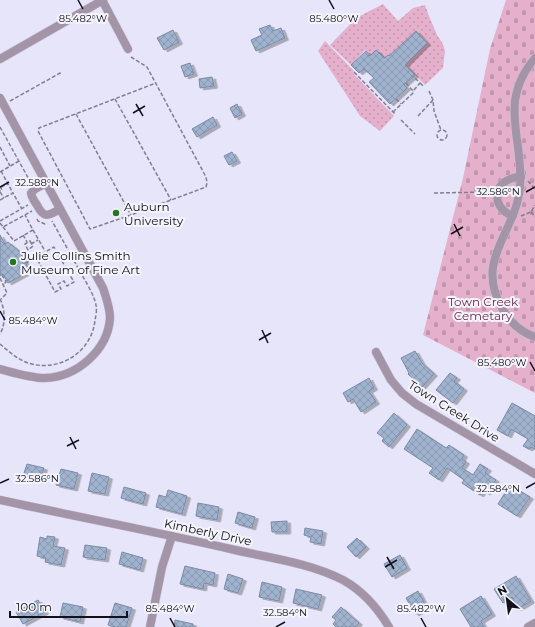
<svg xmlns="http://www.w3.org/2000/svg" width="535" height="627" font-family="Montserrat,sans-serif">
	<defs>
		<pattern id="grass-dots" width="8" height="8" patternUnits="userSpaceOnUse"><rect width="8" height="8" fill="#e5b0cb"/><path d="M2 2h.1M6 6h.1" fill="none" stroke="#c396ae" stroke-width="1.8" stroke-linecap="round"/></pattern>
		<pattern id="cemetery-stones" width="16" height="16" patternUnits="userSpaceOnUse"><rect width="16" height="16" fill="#e5b0cb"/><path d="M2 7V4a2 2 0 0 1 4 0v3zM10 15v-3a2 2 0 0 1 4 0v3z" fill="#c396ae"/></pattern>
		<pattern id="building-cross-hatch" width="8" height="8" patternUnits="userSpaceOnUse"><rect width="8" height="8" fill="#9fb2ce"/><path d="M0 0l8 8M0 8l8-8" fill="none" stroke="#8898b0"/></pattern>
		<filter id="shadow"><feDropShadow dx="3.5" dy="2" stdDeviation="0" flood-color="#0004"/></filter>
	</defs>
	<rect width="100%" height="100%" fill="#e6e5fa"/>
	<!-- grass -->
	<g fill="url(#grass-dots)">
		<polygon points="383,4 398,21 413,8 425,5 429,16 437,35 443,44 445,51 443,68 425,85 405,65 427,43 416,31 389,56 387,55 384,58 376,50 370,56 365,50 351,65 330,45 356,18"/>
		<polygon points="325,41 354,71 353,73 394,116 380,131 360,116 318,51"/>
	</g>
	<!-- cemetery -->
	<polygon fill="url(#cemetery-stones)" points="506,0 535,0 535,393 423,335 463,178 490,49"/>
	<!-- building -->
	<g fill="url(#building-cross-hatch)" stroke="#798ba5" filter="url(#shadow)">
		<polygon points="270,25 273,31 281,28 285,38 256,51 251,40 262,35 259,29"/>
		<polygon points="173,30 179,42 164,50 157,38"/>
		<polygon points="416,31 427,43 405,65 415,75 404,85 407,88 390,104 369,82 374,78 364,69 359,73 351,65 366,51 370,56 376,50 384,58 388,55 389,56"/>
		<polygon points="190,63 194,74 185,77 181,66"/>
		<polygon points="212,77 214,86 200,88 199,79"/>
		<polygon points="237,104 242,114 235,118 230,108"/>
		<polygon points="213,117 217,125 197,137 192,129"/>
		<polygon points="232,152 237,161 229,165 224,156"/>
		<polygon points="0,235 5,244 8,242 19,251 30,271 8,283 3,274 0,276"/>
		<polygon points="415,351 422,363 434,374 422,387 408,374 409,373 401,358"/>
		<polygon points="450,373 457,378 454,381 464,389 453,403 436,390"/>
		<polygon points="369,378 374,388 369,391 376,402 361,412 353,399 348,402 343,393"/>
		<polygon points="512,403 535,416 535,449 531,447 529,449 523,446 528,439 511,429 508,436 497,430"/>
		<polygon points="394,413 407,425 389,447 382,441 384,438 377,433"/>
		<polygon points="417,429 446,448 449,445 464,455 462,459 466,462 462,468 473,475 480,464 488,469 485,473 496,480 487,493 483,491 480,495 462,483 464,480 447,468 439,480 429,473 433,468 404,449"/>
		<polygon points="27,464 44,468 40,481 23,476"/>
		<polygon points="61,469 78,473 74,489 56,485"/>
		<polygon points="92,473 109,477 105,494 88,491"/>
		<polygon points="510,485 530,497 517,516 498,504"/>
		<polygon points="124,487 146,493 143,504 121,498"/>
		<polygon points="168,490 187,496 182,514 156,507 159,495 166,497"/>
		<polygon points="198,503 219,507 217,520 196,516"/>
		<polygon points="238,512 255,517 252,528 235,523"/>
		<polygon points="287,521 287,532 272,532 271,522"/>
		<polygon points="305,528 323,531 321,544 310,542 311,537 304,535"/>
		<polygon points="47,536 55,537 53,546 65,548 61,565 45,562 46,558 37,556 40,537 47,539"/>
		<polygon points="357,538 366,547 356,557 347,547"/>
		<polygon points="85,545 107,548 105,560 83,557"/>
		<polygon points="122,552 143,558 140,570 119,564"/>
		<polygon points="400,555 407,568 392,577 384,564"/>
		<polygon points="185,566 215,573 213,585 204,583 203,589 180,584"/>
		<polygon points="228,574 243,579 238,593 224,589"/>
		<polygon points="516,576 531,601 518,609 512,597 503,603 494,589"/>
		<polygon points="262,582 282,587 279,601 259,597"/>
		<polygon points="296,589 322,595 318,609 293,603"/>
		<polygon points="418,591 427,608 415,614 406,598"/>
		<polygon points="481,596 492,614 481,621 484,627 471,627 460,609"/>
		<polygon points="38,600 45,612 23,624 16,612"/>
		<polygon points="63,603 83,607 80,622 60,617"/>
		<polygon points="115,603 132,608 126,627 114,627 108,625"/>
		<polygon points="341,607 359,623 355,627 336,627 333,624 336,620 332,617"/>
		<polygon points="175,620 193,624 193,627 174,627"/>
	</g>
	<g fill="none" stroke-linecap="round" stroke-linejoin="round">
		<defs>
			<g id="minor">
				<polyline points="102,0 128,49"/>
				<path d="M535,58C497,103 524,137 520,187C516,233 474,259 502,308C509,321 520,332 535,337"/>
				<polyline points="0,59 103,0"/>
				<path d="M0,98L103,288C106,297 110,308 110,318C108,350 77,377 45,378C30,378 15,373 0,369"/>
				<path d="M46,183L35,189L31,193C32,198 34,201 37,205C44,219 48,216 60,209"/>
				<path d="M513,216C488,207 494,177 521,177"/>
				<polyline points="376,352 391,380 402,393 416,404 535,474"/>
				<path d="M0,500C78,517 157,532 235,550C270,558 310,563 343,580C363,591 377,607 389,627"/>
				<polyline points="150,627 162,567 172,536"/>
				<polyline points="528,627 535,623"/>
			</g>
		</defs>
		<!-- minor casing -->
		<use href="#minor" stroke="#c4c3d6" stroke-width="9"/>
		<!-- path -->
		<g stroke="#807f8f" stroke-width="1.5" stroke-dasharray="4 2" stroke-linecap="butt">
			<polyline points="131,57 147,67 206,177 207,183 206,187 131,215 90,229 38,131 39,128 156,83"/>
			<polyline points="354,72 396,115"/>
			<polyline points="406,83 413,91 420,83 413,76"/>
			<polyline points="420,83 424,87"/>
			<polyline points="429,91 433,100 434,111 441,130"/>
			<polyline points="115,99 171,200"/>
			<polyline points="396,99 401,104"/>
			<polyline points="10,101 62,72"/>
			<polyline points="393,112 414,92 413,91"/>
			<polyline points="76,114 131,215"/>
			<polyline points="418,116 433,100"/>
			<polyline points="401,120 415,134"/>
			<polyline points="0,127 31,183"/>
			<circle cx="442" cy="135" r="5"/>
			<polyline points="0,147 10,166"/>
			<polyline points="1,171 13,193"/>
			<polyline points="0,172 19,161"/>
			<polyline points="528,181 535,189"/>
			<polyline points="0,186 2,190 0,191"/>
			<polyline points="1,187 8,184"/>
			<polyline points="0,192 4,198"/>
			<polyline points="434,193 490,192"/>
			<polyline points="0,200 13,193 22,209"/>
			<polyline points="531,212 535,217"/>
			<polyline points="521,216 531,212 535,205"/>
			<polyline points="37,219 38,221 45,224 47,223"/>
			<polyline points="0,221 28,205"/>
			<polyline points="0,223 3,227 32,211"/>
			<polyline points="3,227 14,241 33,230 25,215"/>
			<polyline points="33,230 45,251"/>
			<polyline points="23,235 27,242"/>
			<polygon points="30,241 33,246 28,250 25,244"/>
			<polyline points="31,244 38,240"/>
			<polyline points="26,263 54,247 74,282 67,286 64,281 58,284 61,289 55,292 36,257"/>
			<polyline points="2,275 6,282 4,284"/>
			<polyline points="0,278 7,293 1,299"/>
			<path d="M0,299C5,309 6,324 0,334"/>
			<path d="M0,344C8,351 17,359 28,363C59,373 92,352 95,320C96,316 97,309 96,305C94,295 87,284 82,275C72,257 62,239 52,221"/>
		</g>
		<!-- minor -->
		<use href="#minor" stroke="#a394a8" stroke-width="8"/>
	</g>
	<!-- ticks -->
	<path fill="none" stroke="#11101b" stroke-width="1.5" d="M78,0L83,9M329,0L334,9M136,104L143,116M133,113L145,106M0,187L9,182M526,192L535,187M454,224L460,236M451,234L463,227M0,311L5,320M262,330L268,343M259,340L271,333M530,362L535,371M70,437L76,449M67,446L79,440M0,483L9,479M526,488L535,483M387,557L394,569M385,567L397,560M170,618L175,627M421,618L426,627M276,627L285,622"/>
	<!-- markers -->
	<g fill="#25761f" stroke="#f5f4fb" stroke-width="1.5">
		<circle cx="116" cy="213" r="4"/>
		<circle cx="13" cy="262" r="4"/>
	</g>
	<g text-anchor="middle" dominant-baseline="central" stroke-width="4" stroke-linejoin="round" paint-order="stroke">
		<!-- poi labels -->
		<g font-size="12" fill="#11101b" stroke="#f5f4fb" text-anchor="start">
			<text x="124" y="206">Auburn<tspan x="124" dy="14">University</tspan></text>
			<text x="21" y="255">Julie Collins Smith<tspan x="21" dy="14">Museum of Fine Art</tspan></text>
		</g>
		<!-- park labels -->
		<g font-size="12" fill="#6b2a51" stroke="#f5f4fb">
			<text x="483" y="301">Town Creek<tspan x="483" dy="14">Cemetary</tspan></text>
		</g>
		<!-- street labels -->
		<g font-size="12" fill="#11101b" stroke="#f5f4fb">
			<text transform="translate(454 411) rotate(32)">Town Creek Drive</text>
			<text transform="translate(208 532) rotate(12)">Kimberly Drive</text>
		</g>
	</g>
	<g font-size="10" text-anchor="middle" fill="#11101b" stroke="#f5f4fb" stroke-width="4" stroke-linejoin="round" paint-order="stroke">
		<text x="83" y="22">85.482°W</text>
		<text x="334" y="22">85.480°W</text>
		<text x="37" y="186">32.588°N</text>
		<text x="498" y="195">32.586°N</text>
		<text x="33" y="324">85.484°W</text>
		<text x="502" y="366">85.480°W</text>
		<text x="37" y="482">32.586°N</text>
		<text x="498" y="492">32.584°N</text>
		<text x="170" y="612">85.484°W</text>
		<text x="421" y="612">85.482°W</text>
		<text x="285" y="616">32.584°N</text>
	</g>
	<!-- north arrow -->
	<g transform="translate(507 599) rotate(331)" stroke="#f5f4fb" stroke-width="3" paint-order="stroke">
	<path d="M0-3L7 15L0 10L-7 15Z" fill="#11101b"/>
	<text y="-6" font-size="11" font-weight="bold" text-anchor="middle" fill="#11101b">N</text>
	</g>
	<!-- scale -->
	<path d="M10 611v6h117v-6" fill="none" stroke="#11101b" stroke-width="2"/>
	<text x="16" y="611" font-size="12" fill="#11101b" stroke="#f5f4fb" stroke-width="3" paint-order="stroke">100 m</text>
</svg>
